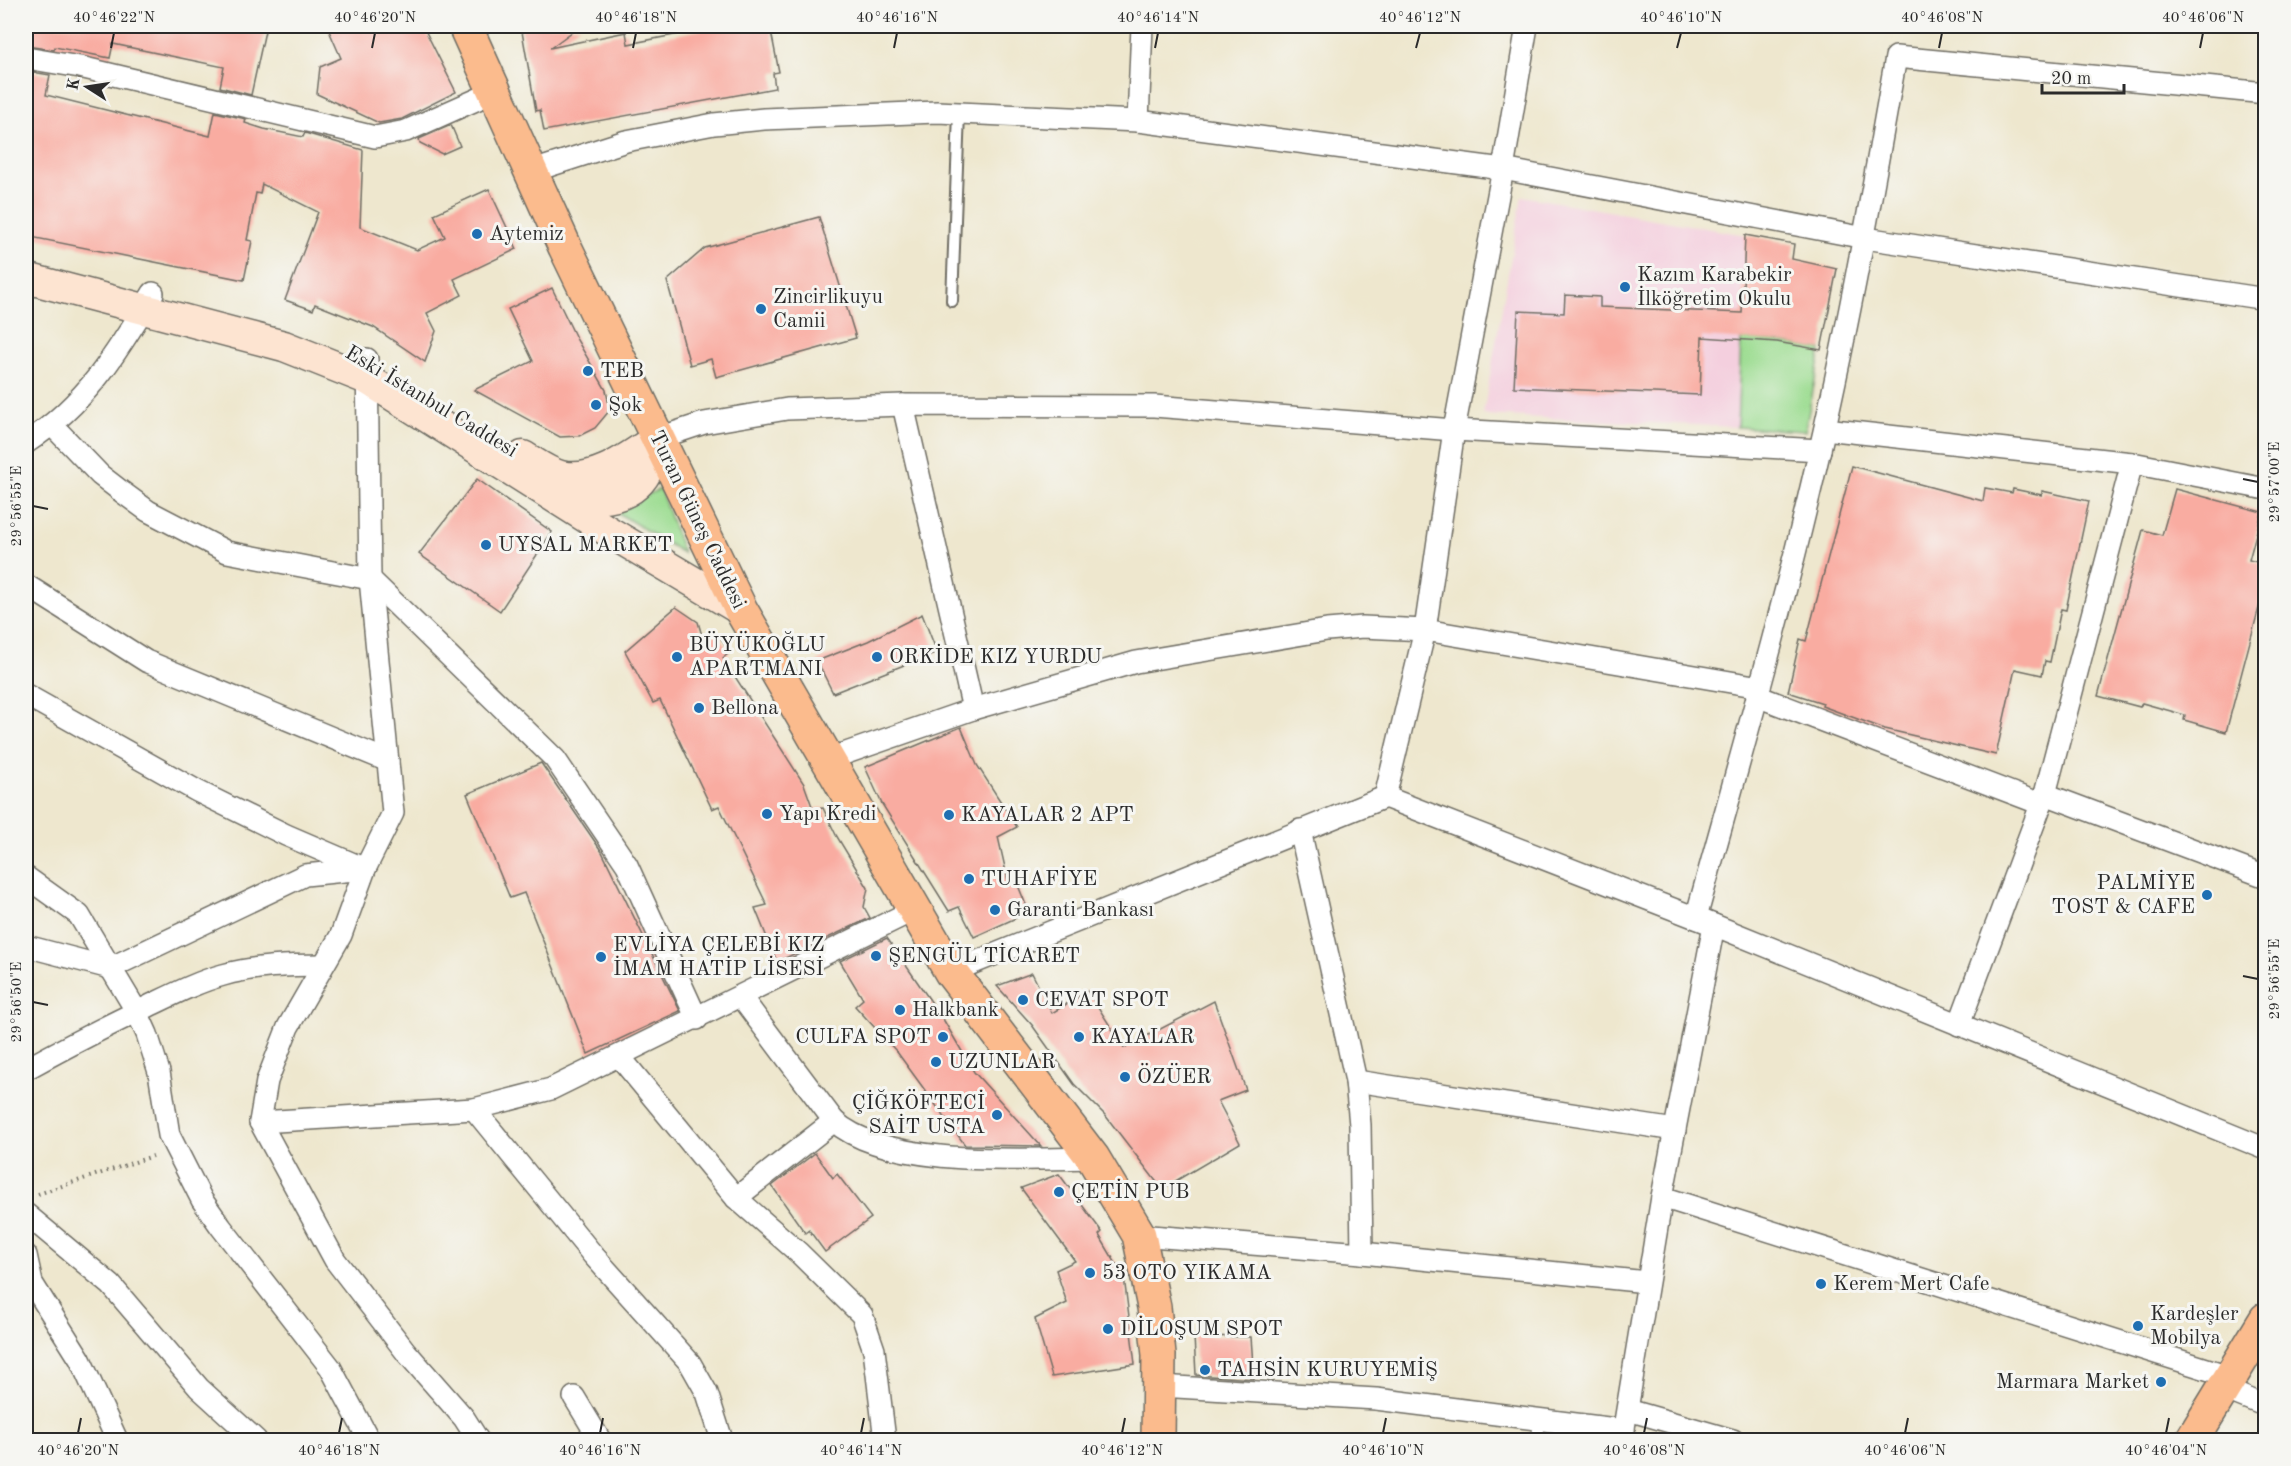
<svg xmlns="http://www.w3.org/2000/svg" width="2291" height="1466" font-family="'Old Standard TT',serif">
	<rect width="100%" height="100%" fill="#f6f6f2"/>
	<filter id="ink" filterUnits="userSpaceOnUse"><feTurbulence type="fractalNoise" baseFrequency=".0167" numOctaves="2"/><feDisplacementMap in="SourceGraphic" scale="12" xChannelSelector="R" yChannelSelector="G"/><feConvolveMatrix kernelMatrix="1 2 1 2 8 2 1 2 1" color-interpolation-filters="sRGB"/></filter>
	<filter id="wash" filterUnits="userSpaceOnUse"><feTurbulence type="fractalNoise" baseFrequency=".008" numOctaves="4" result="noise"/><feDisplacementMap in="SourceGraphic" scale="24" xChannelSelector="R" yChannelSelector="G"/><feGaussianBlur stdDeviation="1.35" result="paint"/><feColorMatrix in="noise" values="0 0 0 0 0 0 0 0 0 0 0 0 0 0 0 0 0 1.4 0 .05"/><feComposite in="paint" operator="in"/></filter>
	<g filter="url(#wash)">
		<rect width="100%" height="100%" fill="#eee7ce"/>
		<!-- built -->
		<polygon fill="#f4cfde" points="1522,196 1745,235 1737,427 1483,415"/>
		<!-- green -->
		<g fill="#9edd93" stroke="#64845f" stroke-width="1.5">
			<polygon points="1741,339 1777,342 1821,350 1805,431 1737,427"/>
			<polygon points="660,489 683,553 613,510"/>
		</g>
		<g id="blocks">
			<!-- building -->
			<g fill="#f9aca1">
				<polygon points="26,26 239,26 265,31 251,95 220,87 224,67 113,44 110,58 55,47 54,50 26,46"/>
				<polygon points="327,26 423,26 456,92 402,119 379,123 317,94 320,67 341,58"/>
				<polygon points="521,26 580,26 550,48 626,32 628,44 720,26 770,26 779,72 773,73 775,88 544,131 540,110 536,111"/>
				<polygon points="26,71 50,75 46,95 210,136 215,112 246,119 245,123 264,129 303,137 305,133 363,150 360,227 417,250 445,237 434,214 489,189 517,249 454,279 462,295 427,313 436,331 425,362 373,327 315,304 313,310 285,300 318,212 262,184 260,194 256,193 247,240 252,241 244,280 26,236"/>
				<polygon points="451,125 460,146 442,154 420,143 419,139"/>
				<polygon points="819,217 856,338 716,377 711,359 690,365 667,281 705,248"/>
				<polygon points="1745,235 1794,244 1792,259 1837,269 1821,350 1777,342 1702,337 1700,395 1514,387 1518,311 1564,313 1565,295 1600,297 1600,307 1742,313"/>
				<polygon points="552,288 577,340 606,390 610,410 595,428 579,436 560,437 474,390 533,361 508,309"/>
				<polygon points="1852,466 1983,501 1985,488 2012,493 2013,489 2042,495 2042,491 2089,501 2066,610 2061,609 2050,662 2045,661 2042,675 2015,669 1996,755 1885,729 1822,706 1823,703 1788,692 1800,639 1806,641"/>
				<polygon points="477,479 552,532 500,611 419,554"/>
				<polygon points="2175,489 2262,512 2249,560 2265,564 2265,585 2226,732 2184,720 2185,715 2142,703 2140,707 2098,696 2143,530 2162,535"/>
				<polygon points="676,607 698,622 703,639 719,634 729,653 723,658 804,784 813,809 823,808 836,835 868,888 864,907 870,918 777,962 755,908 767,905 719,806 712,809 660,700 653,703 625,651"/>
				<polygon points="922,614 937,652 833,693 817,661 868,641"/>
				<polygon points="961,727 977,765 1017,827 998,837 1009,885 1017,883 1029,912 974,937 959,907 949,911 882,804 865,767"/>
				<polygon points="541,763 602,852 680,1011 588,1054 524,893 510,898 467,794"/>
				<polygon points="887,938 943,1019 974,1072 1041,1146 965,1145 897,1052 855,1006 863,999 840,961"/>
				<polygon points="1032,973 1052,1013 1088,991 1124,1048 1214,1001 1246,1090 1218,1101 1240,1143 1162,1189 1105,1115 1074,1084 1032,1025 997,986"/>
				<polygon points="815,1153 833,1178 837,1174 871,1218 825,1252 809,1230 805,1233 772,1186"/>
				<polygon points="1059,1174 1102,1232 1099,1235 1124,1277 1135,1364 1052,1377 1035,1319 1067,1303 1056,1270 1075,1261 1021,1188"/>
				<polygon points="1194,1336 1251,1337 1254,1379 1196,1375"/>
			</g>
		</g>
	</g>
	<g filter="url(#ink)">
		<use href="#blocks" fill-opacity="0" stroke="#6f6d64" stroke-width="1.5"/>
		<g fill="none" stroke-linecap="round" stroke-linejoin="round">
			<defs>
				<g id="lane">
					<polyline points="952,301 959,113"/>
					<polyline points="1536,1440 1540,1419"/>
				</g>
				<g id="street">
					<polyline points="26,58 80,67 375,137 406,131 496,91"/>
					<polyline points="1138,121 1142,26"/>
					<polyline points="530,172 626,141 714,124 764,119 937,112 1138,121 1503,169 1865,238 2266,299"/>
					<polyline points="367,359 370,579 393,813 365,869 341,935 288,1027 267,1081 260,1122 335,1260 406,1352 464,1418 478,1440"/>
					<polyline points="903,405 973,709"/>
					<polyline points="53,426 100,475 122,492 148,511 227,552 370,579 555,759 627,865 697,1019"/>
					<polyline points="1825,429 2132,463 2266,489"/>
					<polyline points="656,439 704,423 787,409 903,405 1154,406 1454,430 1820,450"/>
					<path d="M26,443C86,404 117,353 153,293"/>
					<polyline points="26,585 146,661 388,761"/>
					<polyline points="26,695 197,791 286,835 365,869"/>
					<polyline points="1757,696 2041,804"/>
					<polyline points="826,760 973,709 1136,662 1327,630 1363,627 1425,630 1760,687"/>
					<polyline points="2045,794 2266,877"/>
					<polyline points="1385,797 1425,630 1454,430 1503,169 1527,26"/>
					<polyline points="1300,830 1356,1081 1360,1125 1362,1253"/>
					<polyline points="26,877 79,915 137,1012 147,1034 159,1072 169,1135 202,1200 221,1227 330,1367 369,1440"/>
					<path d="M1696,918C1739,762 1784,607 1820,449C1850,319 1873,188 1896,57L2266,93"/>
					<polyline points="26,946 110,968 305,875 364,869"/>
					<polyline points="951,972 1385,797 1714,925 2266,1149"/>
					<polyline points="741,997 834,1121"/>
					<polyline points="1959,1025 2045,794 2132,463"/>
					<polyline points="619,1056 736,1198 799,1253 862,1315 874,1350 885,1440"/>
					<path d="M26,1069C66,1047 106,1026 147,1007C172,995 197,982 223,975C255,966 290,965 323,965"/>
					<polyline points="1356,1081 1675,1130"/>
					<polyline points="474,1109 593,1255 690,1363 707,1393 722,1440"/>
					<polyline points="260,1122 474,1109 551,1089 914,910"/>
					<polyline points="1662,1197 2232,1377"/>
					<path d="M736,1198L834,1121C886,1168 1025,1159 1093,1158"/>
					<polyline points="26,1214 111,1285 199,1388 256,1440"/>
					<polyline points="1139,1235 1362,1253 1647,1282"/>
					<polyline points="26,1255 32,1283 80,1359 117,1440"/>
					<polyline points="1160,1386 1376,1399 1624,1430"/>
					<polyline points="2224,1389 2266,1406"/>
					<polyline points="574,1397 600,1440"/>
					<polyline points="1628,1410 1733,1440"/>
					<polyline points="1622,1440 1662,1197 1714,925"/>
				</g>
				<g id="secondary">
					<polyline points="26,278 284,346 367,379 611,533 741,610"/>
					<path d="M523,456C535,463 548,473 561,476C595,484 630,456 656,439"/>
					<path d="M559,496C589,501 630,504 647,471C652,461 653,449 656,439"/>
				</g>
				<g id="primary">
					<polyline points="465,26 565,247 741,610 951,972 1093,1158 1139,1235 1154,1307 1159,1355 1158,1440"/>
					<polyline points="2192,1440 2266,1319"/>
				</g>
			</defs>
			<!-- lane casing -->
			<use href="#lane" stroke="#6f6d64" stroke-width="14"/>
			<!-- street casing -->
			<use href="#street" stroke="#6f6d64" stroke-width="24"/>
			<!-- secondary casing -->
			<use href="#secondary" stroke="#6f6d64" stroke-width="33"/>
			<!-- primary casing -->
			<use href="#primary" stroke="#6f6d64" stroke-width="36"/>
			<!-- path -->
			<polyline stroke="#6f6d64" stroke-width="4" stroke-dasharray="1.5 4.5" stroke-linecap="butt" points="38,1194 153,1156"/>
			<!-- lane -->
			<use href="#lane" stroke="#fff" stroke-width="10"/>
			<!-- street -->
			<use href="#street" stroke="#fff" stroke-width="21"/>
			<!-- secondary -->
			<use href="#secondary" stroke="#fde4d1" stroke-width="30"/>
			<!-- primary -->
			<use href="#primary" stroke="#fbbb8d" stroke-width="33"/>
		</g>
	</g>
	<!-- ticks -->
	<path fill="none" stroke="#2b2b2b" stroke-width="2" d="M111,48L114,33M372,48L375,33M633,48L636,33M894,48L897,33M1155,48L1158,33M1416,48L1420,33M1677,48L1681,33M1939,48L1942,33M2200,48L2203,33M2243,479L2258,482M33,506L48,509M2243,976L2258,979M33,1002L48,1005M78,1433L81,1418M339,1433L342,1418M600,1433L603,1418M861,1433L864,1418M1122,1433L1125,1418M1383,1433L1386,1418M1644,1433L1647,1418M1905,1433L1908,1418M2166,1433L2169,1418"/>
	<!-- markers -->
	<g fill="#1f6fb2" stroke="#f6f6f2" stroke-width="2">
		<circle cx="477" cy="234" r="6"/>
		<circle cx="1625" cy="287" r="6"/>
		<circle cx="761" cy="309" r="6"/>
		<circle cx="588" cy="371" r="6"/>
		<circle cx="596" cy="405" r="6"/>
		<circle cx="486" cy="545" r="6"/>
		<circle cx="677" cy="657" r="6"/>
		<circle cx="877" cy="657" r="6"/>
		<circle cx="699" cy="708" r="6"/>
		<circle cx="767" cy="814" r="6"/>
		<circle cx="949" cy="815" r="6"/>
		<circle cx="969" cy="879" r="6"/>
		<circle cx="2207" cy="895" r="6"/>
		<circle cx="995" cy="910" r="6"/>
		<circle cx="876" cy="956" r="6"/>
		<circle cx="601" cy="957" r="6"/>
		<circle cx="1023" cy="1000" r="6"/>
		<circle cx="900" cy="1010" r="6"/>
		<circle cx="943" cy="1037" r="6"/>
		<circle cx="1079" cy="1037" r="6"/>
		<circle cx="936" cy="1062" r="6"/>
		<circle cx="1125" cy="1077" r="6"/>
		<circle cx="997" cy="1115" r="6"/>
		<circle cx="1059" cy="1192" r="6"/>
		<circle cx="1090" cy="1273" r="6"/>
		<circle cx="1821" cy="1284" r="6"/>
		<circle cx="2138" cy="1326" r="6"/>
		<circle cx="1108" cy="1329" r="6"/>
		<circle cx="1205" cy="1370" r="6"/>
		<circle cx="2161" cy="1382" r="6"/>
	</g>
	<g text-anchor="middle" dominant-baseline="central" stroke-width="6" stroke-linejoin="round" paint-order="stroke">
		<!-- poi labels -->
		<g font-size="21" fill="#2b2b2b" stroke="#f6f6f2" text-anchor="start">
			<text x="489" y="234">Aytemiz</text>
			<text x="1637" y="275">Kazım Karabekir<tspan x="1637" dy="24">İlköğretim Okulu</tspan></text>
			<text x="773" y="297">Zincirlikuyu<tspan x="773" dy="24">Camii</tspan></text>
			<text x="600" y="371">TEB</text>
			<text x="608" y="405">Şok</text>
			<text x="498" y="545">UYSAL MARKET</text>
			<text x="689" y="645">BÜYÜKOĞLU<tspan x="689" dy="24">APARTMANI</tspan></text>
			<text x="889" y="657">ORKİDE KIZ YURDU</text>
			<text x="711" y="708">Bellona</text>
			<text x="779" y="814">Yapı Kredi</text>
			<text x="961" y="815">KAYALAR 2 APT</text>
			<text x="981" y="879">TUHAFİYE</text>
			<text x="2195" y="883" text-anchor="end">PALMİYE<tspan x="2195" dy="24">TOST &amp; CAFE</tspan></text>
			<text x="1007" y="910">Garanti Bankası</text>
			<text x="613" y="945">EVLİYA ÇELEBİ KIZ<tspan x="613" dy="24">İMAM HATİP LİSESİ</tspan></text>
			<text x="888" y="956">ŞENGÜL TİCARET</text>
			<text x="1035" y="1000">CEVAT SPOT</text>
			<text x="912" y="1010">Halkbank</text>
			<text x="931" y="1037" text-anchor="end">CULFA SPOT</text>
			<text x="1091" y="1037">KAYALAR</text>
			<text x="948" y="1062">UZUNLAR</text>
			<text x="1137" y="1077">ÖZÜER</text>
			<text x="985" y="1103" text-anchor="end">ÇİĞKÖFTECİ<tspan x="985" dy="24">SAİT USTA</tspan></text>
			<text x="1071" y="1192">ÇETİN PUB</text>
			<text x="1102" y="1273">53 OTO YIKAMA</text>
			<text x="1833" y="1284">Kerem Mert Cafe</text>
			<text x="2150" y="1314">Kardeşler<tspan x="2150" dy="24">Mobilya</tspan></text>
			<text x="1120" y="1329">DİLOŞUM SPOT</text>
			<text x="1217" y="1370">TAHSİN KURUYEMİŞ</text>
			<text x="2149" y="1382" text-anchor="end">Marmara Market</text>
		</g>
		<!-- street labels -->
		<g font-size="21" fill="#2b2b2b" stroke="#f6f6f2">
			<text transform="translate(431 402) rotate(31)">Eski İstanbul Caddesi</text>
			<text transform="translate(697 520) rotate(64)">Turan Güneş Caddesi</text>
		</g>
	</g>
	<!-- margin -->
	<rect width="2291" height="1466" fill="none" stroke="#f6f6f2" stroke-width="66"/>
	<!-- north arrow -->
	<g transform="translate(87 87) rotate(282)" stroke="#f6f6f2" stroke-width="4.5" paint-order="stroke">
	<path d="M0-4.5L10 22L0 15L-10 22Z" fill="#2b2b2b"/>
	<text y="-9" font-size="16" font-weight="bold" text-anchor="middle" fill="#2b2b2b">K</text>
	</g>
	<!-- scale -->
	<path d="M2042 84v9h82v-9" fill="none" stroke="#2b2b2b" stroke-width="3"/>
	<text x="2051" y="84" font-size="18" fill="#2b2b2b" stroke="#f6f6f2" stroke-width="4.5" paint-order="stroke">20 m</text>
	<rect x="33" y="33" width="2225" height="1400" fill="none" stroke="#2b2b2b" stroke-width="2"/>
	<g font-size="15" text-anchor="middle" fill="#2b2b2b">
		<text x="114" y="22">40°46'22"N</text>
		<text x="375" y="22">40°46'20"N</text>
		<text x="636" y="22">40°46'18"N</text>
		<text x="897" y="22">40°46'16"N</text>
		<text x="1158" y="22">40°46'14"N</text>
		<text x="1420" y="22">40°46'12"N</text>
		<text x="1681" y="22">40°46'10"N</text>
		<text x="1942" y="22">40°46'08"N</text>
		<text x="2203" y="22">40°46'06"N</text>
		<text transform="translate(2274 482) rotate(-90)" y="5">29°57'00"E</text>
		<text transform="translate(16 506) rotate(-90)" y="5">29°56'55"E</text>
		<text transform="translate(2274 979) rotate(-90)" y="5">29°56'55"E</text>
		<text transform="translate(16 1002) rotate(-90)" y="5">29°56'50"E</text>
		<text x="78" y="1455">40°46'20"N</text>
		<text x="339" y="1455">40°46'18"N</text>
		<text x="600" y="1455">40°46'16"N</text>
		<text x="861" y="1455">40°46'14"N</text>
		<text x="1122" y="1455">40°46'12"N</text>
		<text x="1383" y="1455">40°46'10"N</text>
		<text x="1644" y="1455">40°46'08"N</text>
		<text x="1905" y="1455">40°46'06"N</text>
		<text x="2166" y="1455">40°46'04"N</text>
	</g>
</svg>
